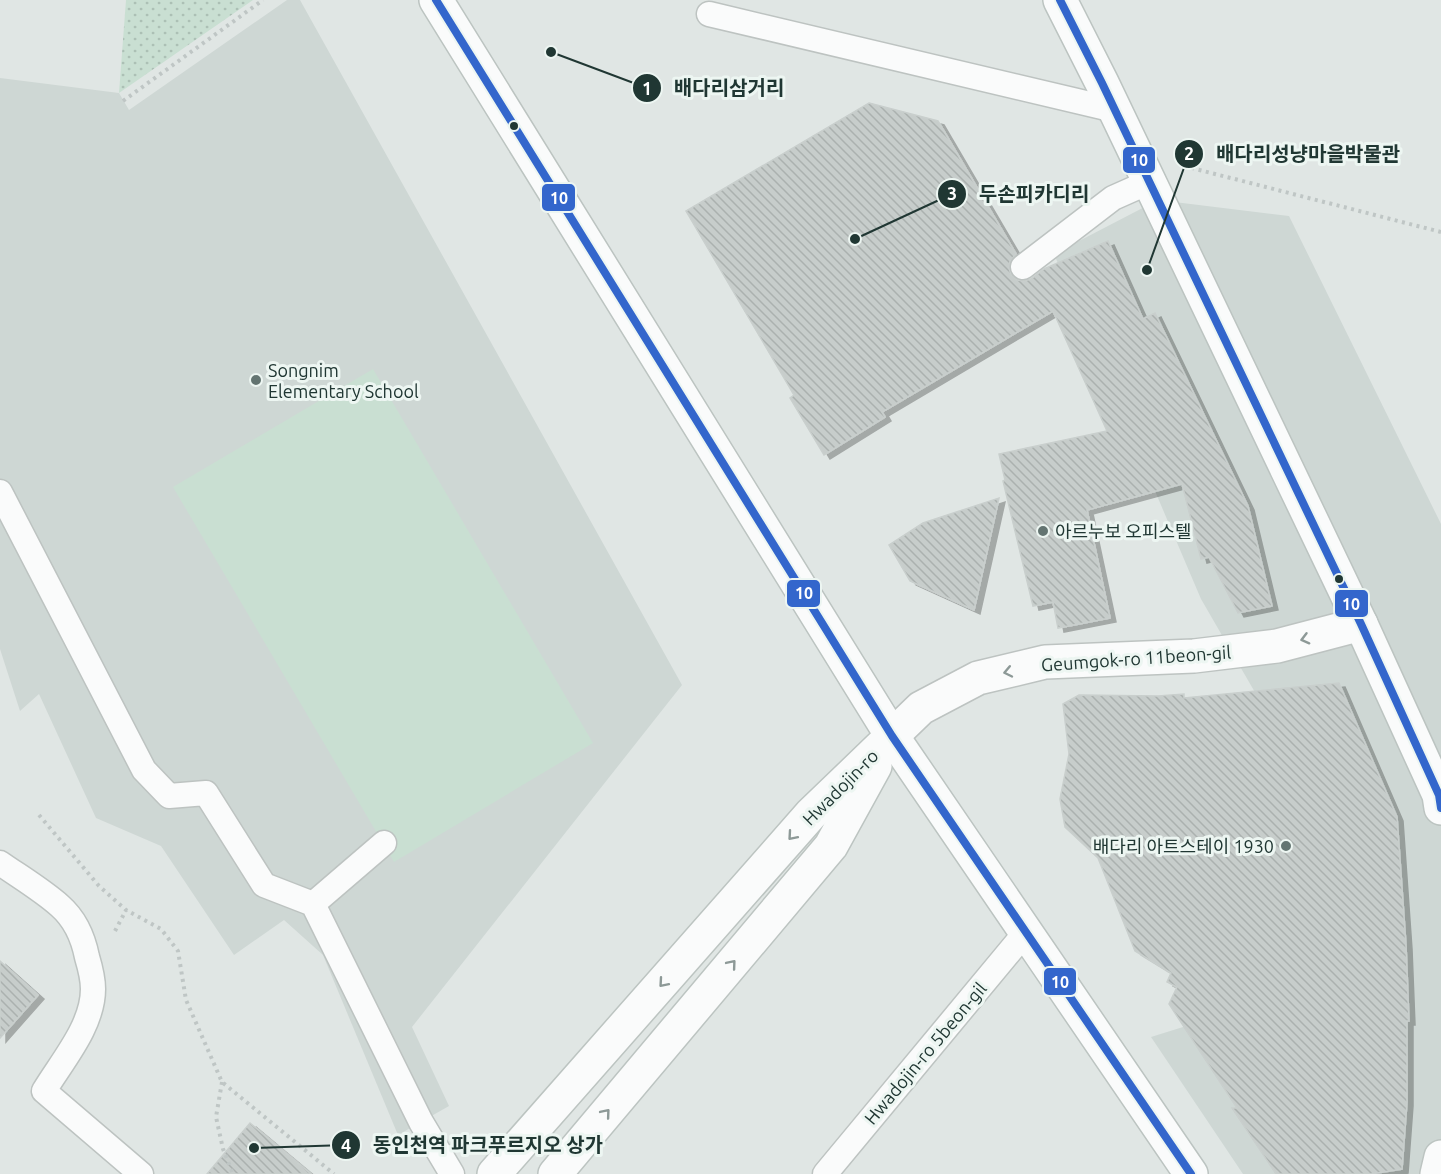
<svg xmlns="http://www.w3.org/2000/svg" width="1441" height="1174" font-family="Ubuntu,'Noto Sans KR',sans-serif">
	<defs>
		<pattern id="grass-dots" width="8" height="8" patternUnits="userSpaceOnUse" patternTransform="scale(1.5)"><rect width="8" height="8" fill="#c9dfd2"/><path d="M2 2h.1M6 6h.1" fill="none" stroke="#acc0b5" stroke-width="1.8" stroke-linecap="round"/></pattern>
		<pattern id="building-back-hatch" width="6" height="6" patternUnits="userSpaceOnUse" patternTransform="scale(1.5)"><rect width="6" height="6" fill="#c7cdcb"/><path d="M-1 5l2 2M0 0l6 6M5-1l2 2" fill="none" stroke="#abb1af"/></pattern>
		<filter id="shadow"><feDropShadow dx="6" dy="4" stdDeviation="0" flood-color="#0004"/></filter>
	</defs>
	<rect width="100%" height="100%" fill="#e0e6e4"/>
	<!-- built -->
	<g fill="#ced7d4">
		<polygon points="287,0 300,0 682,685 412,1027 449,1106 398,1135 323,955 284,920 234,955 161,846 96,818 39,694 20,711 0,649 0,78 119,93 129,110"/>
		<polygon points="1158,200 1289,216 1441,524 1441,1174 1243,1174 1151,1037 1324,983 1290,753 1201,599 1054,254"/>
	</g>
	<!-- grass -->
	<polygon fill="url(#grass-dots)" points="126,0 253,0 119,93"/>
	<!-- garden -->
	<polygon fill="#c9dfd2" points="373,369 593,743 394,862 173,487"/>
	<!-- building -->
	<g fill="url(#building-back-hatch)" stroke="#c9cfcd" stroke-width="1.5" filter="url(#shadow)">
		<polygon points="869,103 938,121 1016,254 1010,261 1009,268 1011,275 1017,280 1024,281 1031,279 1044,269 1108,241 1143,319 1155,313 1248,506 1272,606 1238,613 1209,557 1201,559 1182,484 1087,510 1110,618 1058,628 1053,602 1033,606 1003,481 1005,480 999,454 1107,431 1053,311 882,412 885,417 824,455 790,398 794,395 686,211"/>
		<polygon points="999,498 974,610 910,581 889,545 923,523"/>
		<polygon points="1339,683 1397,817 1406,945 1409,1021 1407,1021 1407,1102 1402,1169 1371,1174 1276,1174 1232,1108 1237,1108 1169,1004 1177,987 1167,982 1171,973 1135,951 1098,858 1065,827 1060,799 1069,754 1063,704 1079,695 1158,696 1184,694 1184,698"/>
		<polygon points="0,961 38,995 0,1038"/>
		<polygon points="250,1123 311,1174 207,1174"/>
	</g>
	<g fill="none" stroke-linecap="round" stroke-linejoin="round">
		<defs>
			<g id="lane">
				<polyline points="709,14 1115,110"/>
				<polyline points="1023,267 1113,198 1149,182"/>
				<polyline points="0,492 144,770 169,796 206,793 264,885 313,904 421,1122 452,1174"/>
				<path d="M0,863C20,877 42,890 60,906C76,920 83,937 87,957C90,967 93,979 93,989C93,1026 62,1061 44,1091L141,1174"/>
				<polyline points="313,904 384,843"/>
				<polyline points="825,1174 1025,933"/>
			</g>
			<polyline id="street" points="892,736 921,708 978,678 1045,662 1194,656 1277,646 1361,624"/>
			<g id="secondary">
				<polyline points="436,0 892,736 1191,1174"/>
				<polyline points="1060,0 1102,83 1361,624 1439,795 1441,808"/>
				<polyline points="494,1174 811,814 892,736"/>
				<polyline points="555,1174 831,846 875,766"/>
				<polyline points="1437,1174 1441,1157"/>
			</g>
		</defs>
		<!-- lane casing -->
		<use href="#lane" stroke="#bdc3c1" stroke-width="27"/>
		<!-- street casing -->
		<use href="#street" stroke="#bdc3c1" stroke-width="36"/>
		<!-- secondary casing -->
		<use href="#secondary" stroke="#bcc4c1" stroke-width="36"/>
		<!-- path -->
		<g stroke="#bfc6c5" stroke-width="4" stroke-dasharray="3 4.5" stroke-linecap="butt">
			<polyline points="123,101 263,0"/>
			<polyline points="1184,166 1441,232"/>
			<polyline points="39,815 99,886 126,910 161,929 178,951 186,1000 222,1082 334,1174"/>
			<polyline points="115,931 126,910"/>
			<polyline points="222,1082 216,1117 223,1149 233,1174"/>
		</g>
		<!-- lane -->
		<use href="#lane" stroke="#fafbfb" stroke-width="24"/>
		<!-- street -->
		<use href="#street" stroke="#fafbfb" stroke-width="33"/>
		<!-- secondary -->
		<use href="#secondary" stroke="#fafbfb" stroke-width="33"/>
		<defs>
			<g id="bus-1">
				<polyline points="436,0 892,736 1191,1174"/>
				<polyline points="1060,0 1102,83 1361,624 1439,795 1441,808"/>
			</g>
		</defs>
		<!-- bus-1 casing -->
		<use href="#bus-1" stroke="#edf6f2" stroke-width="12"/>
		<!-- bus-1 -->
		<use href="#bus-1" stroke="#36c" stroke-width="8"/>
	</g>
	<!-- one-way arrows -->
	<defs><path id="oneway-chevron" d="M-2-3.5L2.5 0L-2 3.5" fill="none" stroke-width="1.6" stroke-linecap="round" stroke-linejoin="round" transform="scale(1.5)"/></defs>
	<g stroke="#8d9997">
		<use href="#oneway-chevron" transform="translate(1305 639) rotate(165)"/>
		<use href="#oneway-chevron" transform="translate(1008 672) rotate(168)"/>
		<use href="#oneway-chevron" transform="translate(792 836) rotate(131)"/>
		<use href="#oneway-chevron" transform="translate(732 964) rotate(-50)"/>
		<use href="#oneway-chevron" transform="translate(663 983) rotate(131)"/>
		<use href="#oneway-chevron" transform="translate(606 1113) rotate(-50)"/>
	</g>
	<!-- markers -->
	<g fill="#203733" stroke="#edf6f2" stroke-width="2">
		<circle cx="514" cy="126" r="5"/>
		<circle cx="1339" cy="579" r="5"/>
	</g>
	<g fill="#637471" stroke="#edf6f2" stroke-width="2">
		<circle cx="256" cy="380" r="6"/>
		<circle cx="1043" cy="531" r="6"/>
		<circle cx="1286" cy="846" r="6"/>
	</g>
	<g text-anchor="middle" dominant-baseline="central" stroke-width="6" stroke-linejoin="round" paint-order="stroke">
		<!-- poi labels -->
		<g font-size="18" fill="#203733" stroke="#edf6f2" text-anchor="start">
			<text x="268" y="370">Songnim<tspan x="268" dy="21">Elementary School</tspan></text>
			<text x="1055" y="531">아르누보 오피스텔</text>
			<text x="1274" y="846" text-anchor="end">배다리 아트스테이 1930</text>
		</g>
		<!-- street labels -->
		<g font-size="18" fill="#203733" stroke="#edf6f2">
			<text transform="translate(1136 658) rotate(-4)">Geumgok-ro 11beon-gil</text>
			<text transform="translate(840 787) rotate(-45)">Hwadojin-ro</text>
			<text transform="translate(925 1053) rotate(-50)">Hwadojin-ro 5beon-gil</text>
		</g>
	</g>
	<!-- callouts -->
	<path fill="none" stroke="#203733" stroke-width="2" d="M551 52L647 88M1147 270L1189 154M855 239L952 194M254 1148L346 1145"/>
	<g fill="#203733" stroke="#edf6f2" stroke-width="2">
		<circle cx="551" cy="52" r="6"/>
		<circle cx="1147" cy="270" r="6"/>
		<circle cx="855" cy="239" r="6"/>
		<circle cx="254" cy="1148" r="6"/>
		<circle cx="647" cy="88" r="15"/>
		<circle cx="1189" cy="154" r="15"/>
		<circle cx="952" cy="194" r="15"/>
		<circle cx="346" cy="1145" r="15"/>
	</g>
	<g font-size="18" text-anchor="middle" font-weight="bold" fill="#fff">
		<text x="647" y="95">1</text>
		<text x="1189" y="160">2</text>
		<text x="952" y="200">3</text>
		<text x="346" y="1152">4</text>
	</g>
	<g font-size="20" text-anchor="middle" font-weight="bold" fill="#203733" stroke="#edf6f2" stroke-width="6" stroke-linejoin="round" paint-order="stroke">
		<text x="729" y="95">배다리삼거리</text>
		<text x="1308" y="161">배다리성냥마을박물관</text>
		<text x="1034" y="201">두손피카디리</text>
		<text x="488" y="1152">동인천역 파크푸르지오 상가</text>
	</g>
	<g stroke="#edf6f2" stroke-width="2">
		<rect x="1122" y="146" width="34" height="28" rx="6" fill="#36c"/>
		<rect x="541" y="183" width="35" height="29" rx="6" fill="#36c"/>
		<rect x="786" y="579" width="35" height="29" rx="6" fill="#36c"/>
		<rect x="1334" y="589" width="35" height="29" rx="6" fill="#36c"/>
		<rect x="1043" y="967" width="34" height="29" rx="6" fill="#36c"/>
	</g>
	<g font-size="16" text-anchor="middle" font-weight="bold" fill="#fff">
		<text x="1139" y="166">10</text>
		<text x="559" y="204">10</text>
		<text x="804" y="599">10</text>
		<text x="1351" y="610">10</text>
		<text x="1060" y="988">10</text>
	</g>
</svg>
